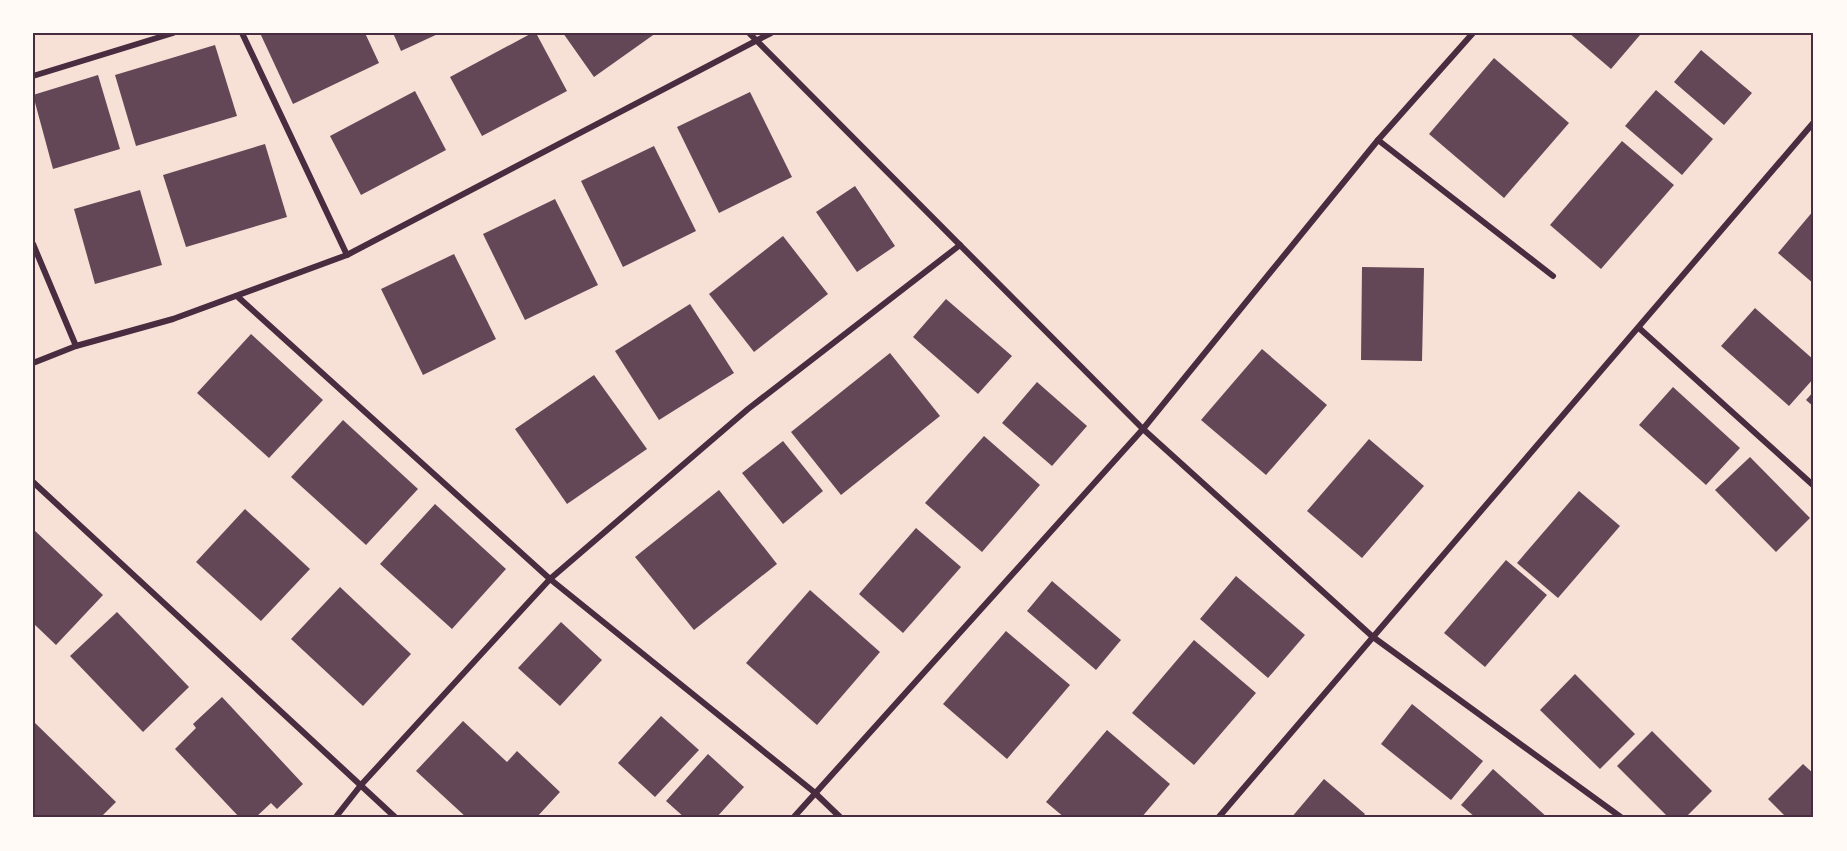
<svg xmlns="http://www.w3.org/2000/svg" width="1847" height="851" font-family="'DejaVu Sans',sans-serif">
	<rect width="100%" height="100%" fill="#f7e1d7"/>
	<!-- building -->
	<g fill="#644757">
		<polygon points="260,33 365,33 379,63 293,104"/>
		<polygon points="393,33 440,33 401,51"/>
		<polygon points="532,33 536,33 567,91 482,136 450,77"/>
		<polygon points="563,33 656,33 594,77"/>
		<polygon points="1569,33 1637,33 1640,35 1611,69"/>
		<polygon points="215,45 237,116 136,146 115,75"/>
		<polygon points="1701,50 1752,93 1724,125 1674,82"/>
		<polygon points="1494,58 1569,123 1504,198 1429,134"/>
		<polygon points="98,75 120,149 53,169 33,95"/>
		<polygon points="1656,90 1713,139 1682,175 1625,126"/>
		<polygon points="415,91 446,150 361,195 330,136"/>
		<polygon points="750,92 792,177 719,213 677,127"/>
		<polygon points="1622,141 1674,185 1601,269 1550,225"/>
		<polygon points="265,144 287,217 186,247 163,175"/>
		<polygon points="654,146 696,231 623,267 581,181"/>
		<polygon points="855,186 895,246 857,272 816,212"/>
		<polygon points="140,190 162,265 95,284 74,209"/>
		<polygon points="555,199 598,285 525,320 483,234"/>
		<polygon points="1814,210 1814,284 1778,253"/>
		<polygon points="783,236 828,294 754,352 709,294"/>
		<polygon points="454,254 496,339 423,375 381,289"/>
		<polygon points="1362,267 1424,268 1422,361 1361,360"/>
		<polygon points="946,299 1012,356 978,394 913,337"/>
		<polygon points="690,304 734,373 659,420 615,351"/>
		<polygon points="1755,308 1814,360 1814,378 1789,406 1721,346"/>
		<polygon points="251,334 323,400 269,458 197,393"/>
		<polygon points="1262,349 1327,405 1266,475 1201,420"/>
		<polygon points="890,353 940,416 841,495 791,432"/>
		<polygon points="594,375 647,449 567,504 515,429"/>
		<polygon points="1037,382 1087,426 1052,466 1002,423"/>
		<polygon points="1673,387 1740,448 1706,485 1639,425"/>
		<polygon points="1814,391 1814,407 1806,400"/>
		<polygon points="343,420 418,489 366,545 291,477"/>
		<polygon points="984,436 1040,485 982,552 925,503"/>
		<polygon points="1369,439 1424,486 1362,558 1307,511"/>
		<polygon points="783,441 823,491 783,524 742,473"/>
		<polygon points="1750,457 1810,518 1776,552 1715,490"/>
		<polygon points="719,490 777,564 694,630 635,557"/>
		<polygon points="1579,491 1620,526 1558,598 1517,563"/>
		<polygon points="435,504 506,569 452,629 380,564"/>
		<polygon points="245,509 310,569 261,621 196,562"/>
		<polygon points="916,528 961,567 903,633 859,594"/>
		<polygon points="33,529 103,595 56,645 33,623"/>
		<polygon points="1506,560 1547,595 1485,667 1444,633"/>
		<polygon points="1236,576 1305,635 1268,678 1200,619"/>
		<polygon points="1052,581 1121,640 1096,670 1027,611"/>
		<polygon points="340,587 411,654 363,706 291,639"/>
		<polygon points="810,590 880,652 817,725 746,663"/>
		<polygon points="117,612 189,687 143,732 70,656"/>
		<polygon points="561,622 602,660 560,706 518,668"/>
		<polygon points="1006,631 1070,685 1007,759 943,704"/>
		<polygon points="1194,640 1256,693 1194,765 1132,713"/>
		<polygon points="1575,674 1635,734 1600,769 1540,710"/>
		<polygon points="222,697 303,784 277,809 271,803 255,818 240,818 175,749 196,728 193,724"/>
		<polygon points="1412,704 1483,761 1451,800 1381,744"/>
		<polygon points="661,716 699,750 655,797 618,763"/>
		<polygon points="33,721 116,802 100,818 33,817"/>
		<polygon points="463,721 507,762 517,751 560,792 536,818 467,818 416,771"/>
		<polygon points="1107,730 1170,784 1141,818 1065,818 1046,802"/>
		<polygon points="1652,731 1712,791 1685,818 1669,818 1617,766"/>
		<polygon points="708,754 744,787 716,818 685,818 666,801"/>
		<polygon points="1803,764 1814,774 1814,818 1787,818 1768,799"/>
		<polygon points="1493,769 1548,818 1476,818 1461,805"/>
		<polygon points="1324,779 1365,814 1362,818 1291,818"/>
	</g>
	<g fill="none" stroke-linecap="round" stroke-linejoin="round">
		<!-- minor -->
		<g stroke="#4a2c40" stroke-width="6">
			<polyline points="242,33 347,255"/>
			<polyline points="749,33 1143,429 1373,637 1622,818"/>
			<polyline points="33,76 173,33"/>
			<polyline points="1378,140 1553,276"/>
			<polyline points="33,244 76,346"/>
			<polyline points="238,297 550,579 814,792 841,818"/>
			<polyline points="1639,328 1814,486"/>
			<polyline points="33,363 76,346 173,319 347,255 771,33"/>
			<polyline points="33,482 396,818"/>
			<polyline points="335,818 361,785 550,579 748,409 960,245"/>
			<polyline points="793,818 1143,429 1378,140 1473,33"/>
			<polyline points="1218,818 1814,122"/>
		</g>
	</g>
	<!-- border -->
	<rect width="1847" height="851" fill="none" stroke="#fffaf5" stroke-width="69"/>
	<rect x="34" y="34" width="1778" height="782" fill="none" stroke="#4a2c40" stroke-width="2"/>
</svg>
